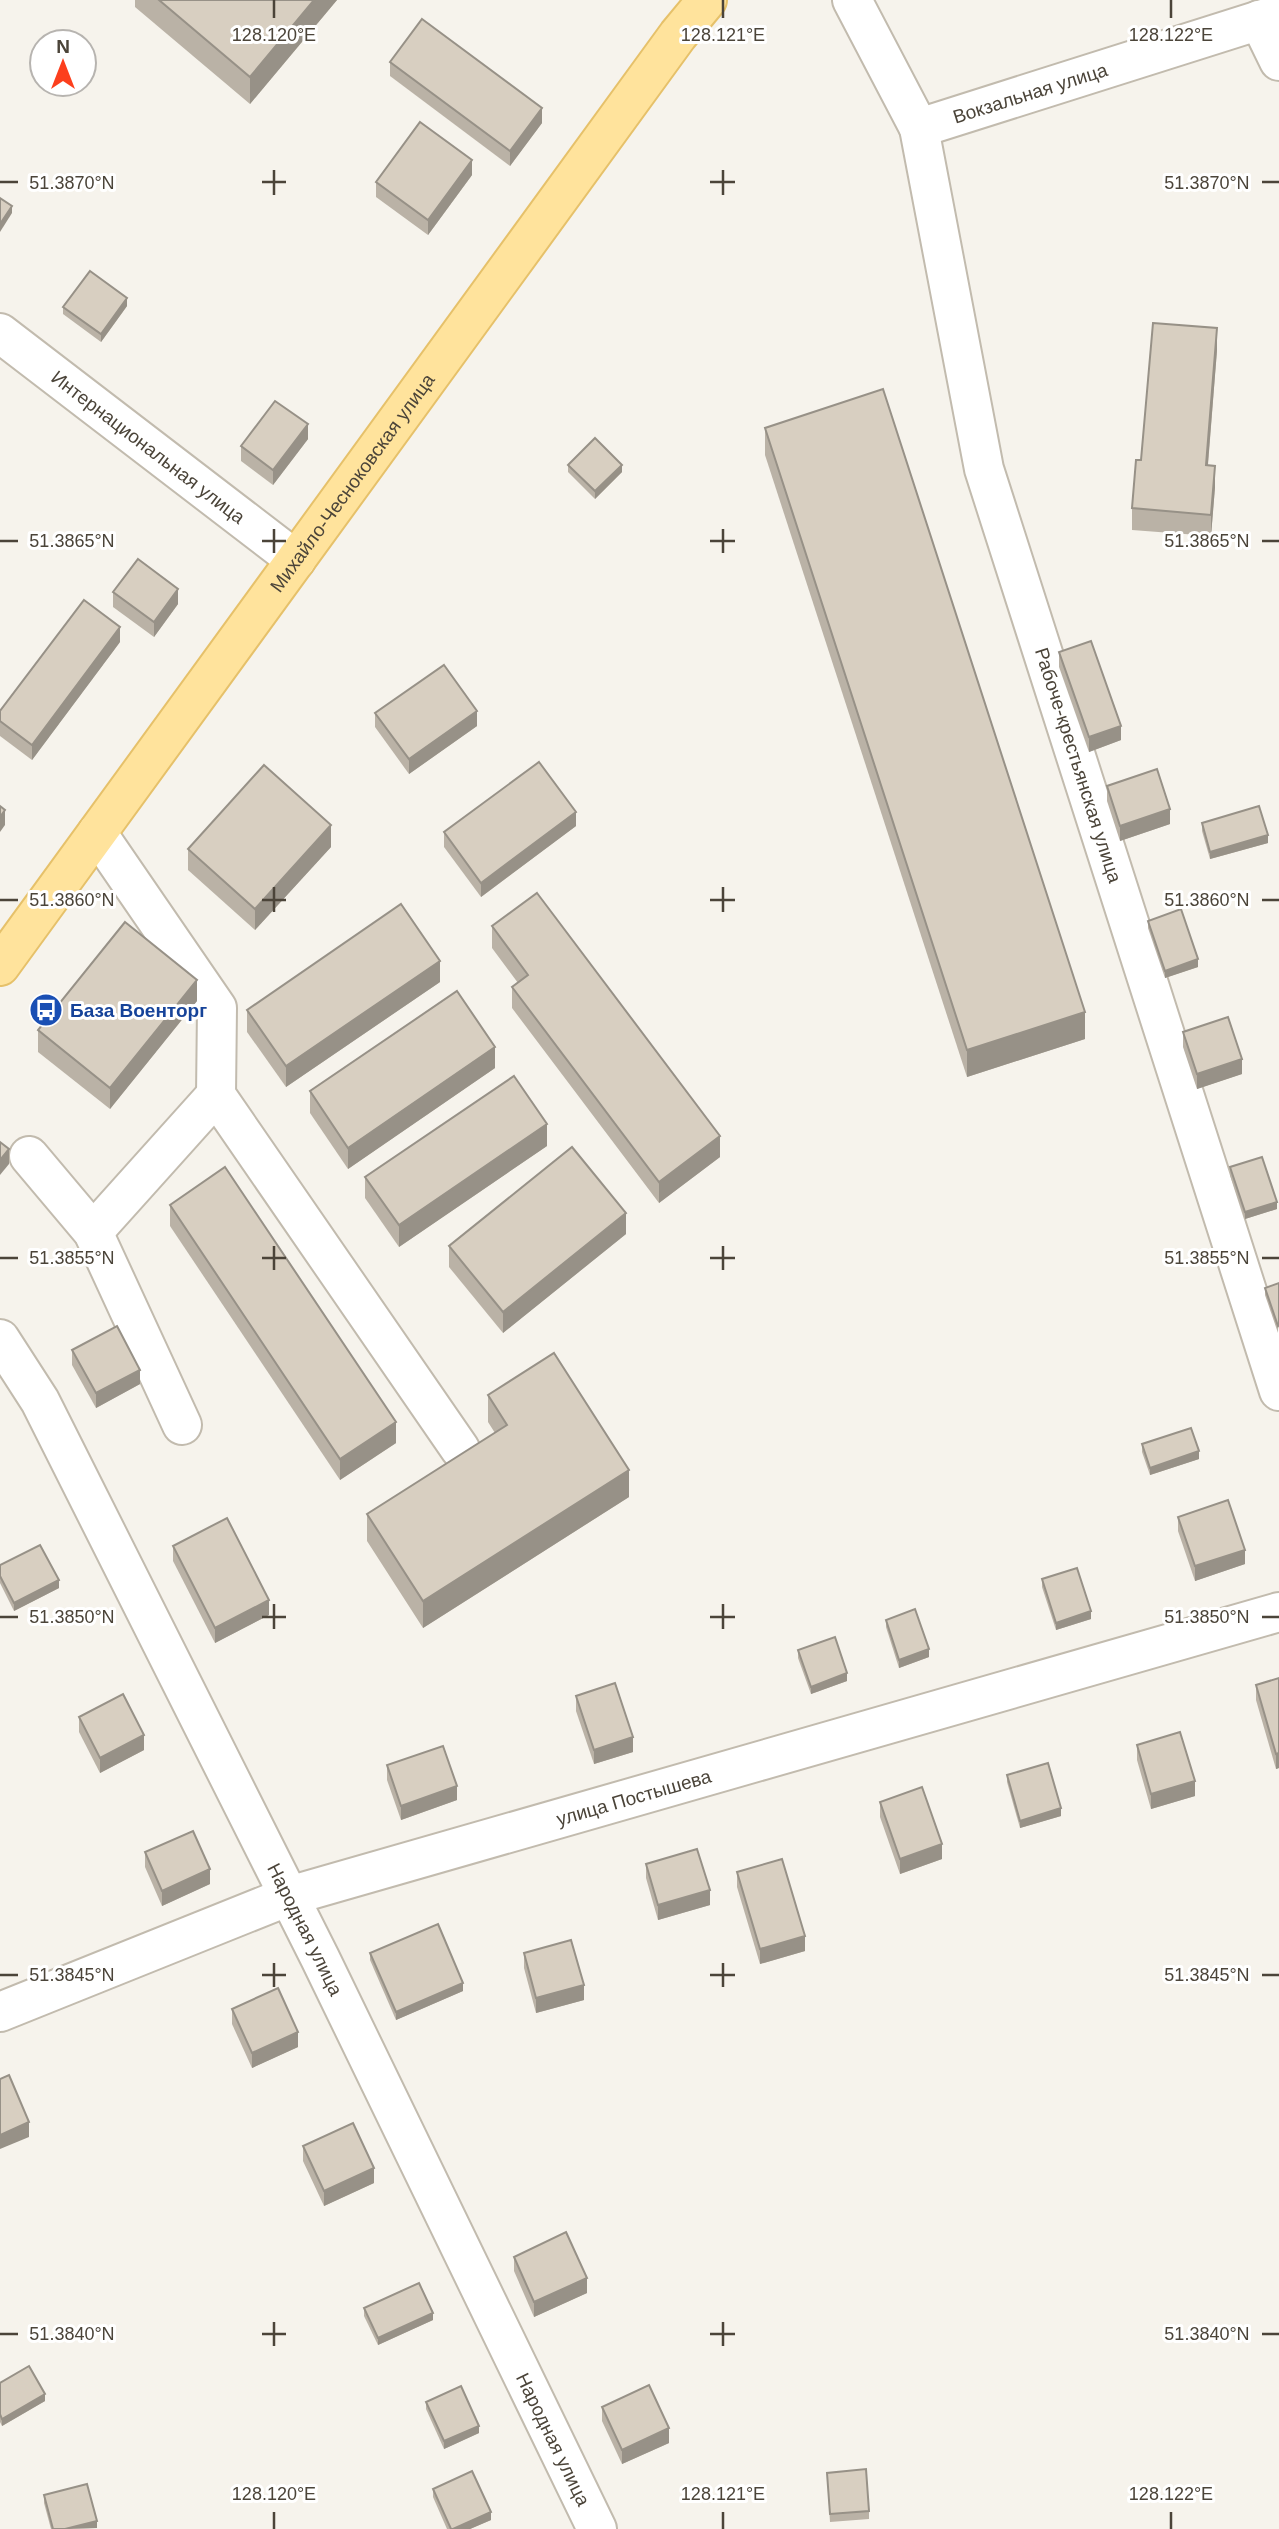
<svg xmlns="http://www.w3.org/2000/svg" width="1279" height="2529" font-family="Helvetica,sans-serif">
	<rect width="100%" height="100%" fill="#f6f3ec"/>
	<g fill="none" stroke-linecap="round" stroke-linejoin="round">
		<defs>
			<g id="minor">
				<path id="s1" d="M852,0L919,128L1279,14"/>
				<polyline points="1259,20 1279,61"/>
				<path id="s2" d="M919,128L984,469L1279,1391"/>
				<path id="s3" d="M0,333L296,560"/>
				<polyline points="97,833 217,1008 216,1095 460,1449"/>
				<polyline points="29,1156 93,1232 182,1425"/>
				<polyline points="93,1232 216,1095"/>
				<path id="s4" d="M0,1339L40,1401L320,1958L597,2529"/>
				<path id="s5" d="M0,2012L289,1896L1279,1612"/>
			</g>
			<g id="major">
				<path id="s6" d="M0,966L678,35L707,0"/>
			</g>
		</defs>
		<!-- minor casing -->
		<use href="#minor" stroke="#c2bbae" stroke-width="42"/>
		<!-- major casing -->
		<use href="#major" stroke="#e6c16a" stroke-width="42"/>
		<!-- minor -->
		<use href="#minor" stroke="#fff" stroke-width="38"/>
		<!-- major -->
		<use href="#major" stroke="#ffe39c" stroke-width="38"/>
	</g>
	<!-- wall -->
	<g fill="#bab2a6">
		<polygon points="135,0 337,0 250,104 135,7"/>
		<polygon points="390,62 542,123 510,166 390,76"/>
		<polygon points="472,175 428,235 376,197 376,182"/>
		<polygon points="127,306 101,342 63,314 63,307"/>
		<polygon points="1217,350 1208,465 1215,487 1211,536 1132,530 1132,508 1141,460"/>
		<polygon points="765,428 1085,1039 967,1077 765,455"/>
		<polygon points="308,439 273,485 241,461 241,446"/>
		<polygon points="568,465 622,472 595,499 568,472"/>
		<polygon points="113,592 178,604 154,637 113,607"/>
		<polygon points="120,642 32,760 0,736 0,711"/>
		<polygon points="1059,652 1121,740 1089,752 1059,667"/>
		<polygon points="375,713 477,726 409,774 375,727"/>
		<polygon points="1107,786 1170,824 1120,841 1107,801"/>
		<polygon points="1202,823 1268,843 1210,859 1202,831"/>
		<polygon points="576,826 481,897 444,847 444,832"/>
		<polygon points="331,847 255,930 188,870 188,849"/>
		<polygon points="1148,921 1198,967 1165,978 1148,928"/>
		<polygon points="492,926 720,1157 659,1203 512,1008 512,987 518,983 492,948"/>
		<polygon points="440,982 286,1087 247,1032 247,1010"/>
		<polygon points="197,1001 110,1109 38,1052 38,1030"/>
		<polygon points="1183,1032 1242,1074 1197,1089 1183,1047"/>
		<polygon points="495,1068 348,1169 310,1113 310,1091"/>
		<polygon points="547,1146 399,1247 365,1198 365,1177"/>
		<polygon points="1230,1167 1277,1209 1245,1219 1230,1175"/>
		<polygon points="170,1205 396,1443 340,1480 170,1226"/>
		<polygon points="626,1234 503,1333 449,1267 449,1246"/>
		<polygon points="1279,1283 1278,1333 1265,1295 1265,1288"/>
		<polygon points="72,1350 140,1384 96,1408 72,1365"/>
		<polygon points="488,1395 629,1497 423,1628 367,1541 367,1514 495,1433 488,1422"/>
		<polygon points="1142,1444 1199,1459 1150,1475 1142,1452"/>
		<polygon points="1178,1517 1245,1564 1195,1581 1178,1531"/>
		<polygon points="173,1546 269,1615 215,1643 173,1561"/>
		<polygon points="0,1565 59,1588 14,1611 0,1583"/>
		<polygon points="1042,1579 1091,1619 1056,1630 1042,1587"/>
		<polygon points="886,1620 929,1657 899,1668 886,1627"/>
		<polygon points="798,1650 847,1681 811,1694 798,1658"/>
		<polygon points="1279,1678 1279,1768 1276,1769 1256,1700 1256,1685"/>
		<polygon points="576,1696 633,1752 594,1764 576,1711"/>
		<polygon points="79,1717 144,1750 100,1773 79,1732"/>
		<polygon points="1137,1745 1195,1796 1151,1809 1137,1760"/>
		<polygon points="387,1765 457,1800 401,1820 387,1780"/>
		<polygon points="1007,1775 1061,1816 1020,1828 1007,1782"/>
		<polygon points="880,1802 942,1859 900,1874 880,1817"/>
		<polygon points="145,1852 210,1884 162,1906 145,1867"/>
		<polygon points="646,1864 710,1905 658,1920 646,1878"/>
		<polygon points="737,1872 805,1951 760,1964 737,1887"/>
		<polygon points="370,1953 463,1991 396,2020 370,1960"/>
		<polygon points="524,1953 584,2000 536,2013 524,1968"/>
		<polygon points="232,2009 298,2047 252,2068 232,2024"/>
		<polygon points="303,2146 374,2183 324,2206 303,2161"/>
		<polygon points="514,2257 587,2293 534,2317 514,2271"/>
		<polygon points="364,2308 433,2320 378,2345 364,2316"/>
		<polygon points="0,2383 45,2401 2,2426 0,2422"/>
		<polygon points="426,2402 479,2433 444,2449 426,2409"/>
		<polygon points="602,2407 669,2443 622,2464 602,2421"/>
		<polygon points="827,2473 869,2511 869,2519 830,2522"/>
		<polygon points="433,2489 491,2520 470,2529 447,2529 433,2497"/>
		<polygon points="44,2495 97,2528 51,2529 44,2503"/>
	</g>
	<!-- shaded-wall -->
	<g fill="#979187">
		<polygon points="314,0 337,0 250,104 250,77"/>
		<polygon points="542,108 542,123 510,166 510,151"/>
		<polygon points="472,160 472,175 428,235 428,220"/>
		<polygon points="12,206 12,213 0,232 0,224"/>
		<polygon points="127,298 127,306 101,342 101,334"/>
		<polygon points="1217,328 1217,350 1206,487 1206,465"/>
		<polygon points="308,424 308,439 273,485 273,470"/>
		<polygon points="622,465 622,472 595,499 595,491"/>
		<polygon points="1215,466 1215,487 1211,536 1211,515"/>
		<polygon points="178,589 178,604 154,637 154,622"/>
		<polygon points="120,627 120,642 32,760 32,745"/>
		<polygon points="477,711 477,726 409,774 409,759"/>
		<polygon points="1121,726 1121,740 1089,752 1089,737"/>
		<polygon points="1170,809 1170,824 1120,841 1120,826"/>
		<polygon points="5,810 5,825 0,832 0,817"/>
		<polygon points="576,812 576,826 481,897 481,883"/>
		<polygon points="331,825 331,847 255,930 255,909"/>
		<polygon points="1268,835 1268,843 1210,859 1210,852"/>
		<polygon points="1198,959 1198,967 1165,978 1165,971"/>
		<polygon points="440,961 440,982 286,1087 286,1066"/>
		<polygon points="197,980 197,1001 110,1109 110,1088"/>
		<polygon points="1085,1012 1085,1039 967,1077 967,1050"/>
		<polygon points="495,1047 495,1068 348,1169 348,1148"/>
		<polygon points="1242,1059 1242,1074 1197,1089 1197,1074"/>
		<polygon points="547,1124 547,1146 399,1247 399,1225"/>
		<polygon points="720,1136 720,1157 659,1203 659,1182"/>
		<polygon points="9,1149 9,1164 0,1175 0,1160"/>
		<polygon points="1277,1202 1277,1209 1245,1219 1245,1212"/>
		<polygon points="626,1213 626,1234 503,1333 503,1312"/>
		<polygon points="140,1370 140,1384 96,1408 96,1393"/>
		<polygon points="396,1422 396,1443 340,1480 340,1459"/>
		<polygon points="1199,1451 1199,1459 1150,1475 1150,1468"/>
		<polygon points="629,1470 629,1497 423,1628 423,1601"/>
		<polygon points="1245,1550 1245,1564 1195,1581 1195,1566"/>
		<polygon points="59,1580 59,1588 14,1611 14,1603"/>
		<polygon points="269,1600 269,1615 215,1643 215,1628"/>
		<polygon points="1091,1611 1091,1619 1056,1630 1056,1623"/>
		<polygon points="929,1649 929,1657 899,1668 899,1660"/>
		<polygon points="847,1673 847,1681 811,1694 811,1687"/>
		<polygon points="144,1735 144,1750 100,1773 100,1758"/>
		<polygon points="633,1737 633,1752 594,1764 594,1750"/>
		<polygon points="1279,1753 1279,1768 1276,1769 1276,1754"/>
		<polygon points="1195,1781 1195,1796 1151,1809 1151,1794"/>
		<polygon points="457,1786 457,1800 401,1820 401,1806"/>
		<polygon points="1061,1808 1061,1816 1020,1828 1020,1821"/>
		<polygon points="942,1844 942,1859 900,1874 900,1859"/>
		<polygon points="210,1869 210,1884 162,1906 162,1891"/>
		<polygon points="710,1890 710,1905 658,1920 658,1905"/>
		<polygon points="805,1936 805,1951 760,1964 760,1949"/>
		<polygon points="463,1983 463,1991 396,2020 396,2012"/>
		<polygon points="584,1985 584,2000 536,2013 536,1998"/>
		<polygon points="298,2032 298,2047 252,2068 252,2053"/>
		<polygon points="29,2122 29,2137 0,2149 0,2135"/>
		<polygon points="374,2168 374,2183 324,2206 324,2191"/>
		<polygon points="587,2278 587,2293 534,2317 534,2302"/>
		<polygon points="433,2313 433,2320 378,2345 378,2338"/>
		<polygon points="45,2394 45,2401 2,2426 2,2419"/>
		<polygon points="479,2426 479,2433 444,2449 444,2441"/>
		<polygon points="669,2428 669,2443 622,2464 622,2450"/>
		<polygon points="491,2512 491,2520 470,2529 453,2529"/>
		<polygon points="97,2521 97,2528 65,2529"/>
	</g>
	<!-- building -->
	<g fill="#d8cfc1" stroke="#979187" stroke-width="2">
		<polygon points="159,0 314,0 250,77"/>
		<polygon points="422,19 542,108 510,151 390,62"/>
		<polygon points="420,122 472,160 428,220 376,182"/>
		<polygon points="0,198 12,206 0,224"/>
		<polygon points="90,271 127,298 101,334 63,307"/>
		<polygon points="1153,323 1217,328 1206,465 1215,466 1211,515 1132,508 1136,460 1141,460"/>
		<polygon points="883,389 1085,1012 967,1050 765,428"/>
		<polygon points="275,401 308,424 273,470 241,446"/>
		<polygon points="595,438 622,465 595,491 568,465"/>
		<polygon points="138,559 178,589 154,622 113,592"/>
		<polygon points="84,600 120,627 32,745 0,721 0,711"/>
		<polygon points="1091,641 1121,726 1089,737 1059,652"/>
		<polygon points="444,665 477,711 409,759 375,713"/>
		<polygon points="539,762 576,812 481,883 444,832"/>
		<polygon points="264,765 331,825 255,909 188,849"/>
		<polygon points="1157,769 1170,809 1120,826 1107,786"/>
		<polygon points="0,806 5,810 0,817"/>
		<polygon points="1259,806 1268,835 1210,852 1202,823"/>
		<polygon points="537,893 720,1136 659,1182 512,987 528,975 492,926"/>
		<polygon points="401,904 440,961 286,1066 247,1010"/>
		<polygon points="1181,909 1198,959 1165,971 1148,921"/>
		<polygon points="125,922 197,980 110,1088 38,1030"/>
		<polygon points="457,991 495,1047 348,1148 310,1091"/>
		<polygon points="1228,1017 1242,1059 1197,1074 1183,1032"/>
		<polygon points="514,1076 547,1124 399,1225 365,1177"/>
		<polygon points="0,1142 9,1149 0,1160"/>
		<polygon points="572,1147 626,1213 503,1312 449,1246"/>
		<polygon points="1262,1157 1277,1202 1245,1212 1230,1167"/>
		<polygon points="225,1167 396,1422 340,1459 170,1205"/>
		<polygon points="1279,1283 1279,1325 1278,1326 1265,1288"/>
		<polygon points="117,1326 140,1370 96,1393 72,1350"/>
		<polygon points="554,1353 629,1470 423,1601 367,1514 507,1425 488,1395"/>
		<polygon points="1191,1428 1199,1451 1150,1468 1142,1444"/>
		<polygon points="1228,1500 1245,1550 1195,1566 1178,1517"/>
		<polygon points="227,1518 269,1600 215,1628 173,1546"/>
		<polygon points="40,1545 59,1580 14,1603 0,1576 0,1565"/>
		<polygon points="1077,1568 1091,1611 1056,1623 1042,1579"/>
		<polygon points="915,1609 929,1649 899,1660 886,1620"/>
		<polygon points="835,1637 847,1673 811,1687 798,1650"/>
		<polygon points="1279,1678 1279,1753 1276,1754 1256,1685"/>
		<polygon points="615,1683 633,1737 594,1750 576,1696"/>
		<polygon points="123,1694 144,1735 100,1758 79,1717"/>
		<polygon points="1180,1732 1195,1781 1151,1794 1137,1745"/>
		<polygon points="443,1746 457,1786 401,1806 387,1765"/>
		<polygon points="1048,1763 1061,1808 1020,1821 1007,1775"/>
		<polygon points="922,1787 942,1844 900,1859 880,1802"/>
		<polygon points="193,1831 210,1869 162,1891 145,1852"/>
		<polygon points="697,1849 710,1890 658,1905 646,1864"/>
		<polygon points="782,1859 805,1936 760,1949 737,1872"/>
		<polygon points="438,1924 463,1983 396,2012 370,1953"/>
		<polygon points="571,1940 584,1985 536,1998 524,1953"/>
		<polygon points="278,1988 298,2032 252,2053 232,2009"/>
		<polygon points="9,2075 29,2122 0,2135 0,2079"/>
		<polygon points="353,2123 374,2168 324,2191 303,2146"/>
		<polygon points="566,2232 587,2278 534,2302 514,2257"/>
		<polygon points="419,2283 433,2313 378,2338 364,2308"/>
		<polygon points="29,2366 45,2394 2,2419 0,2414 0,2383"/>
		<polygon points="649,2385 669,2428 622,2450 602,2407"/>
		<polygon points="461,2386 479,2426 444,2441 426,2402"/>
		<polygon points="866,2469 869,2511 830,2514 827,2473"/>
		<polygon points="472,2471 491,2512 453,2529 451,2529 433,2489"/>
		<polygon points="87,2484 97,2521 65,2529 53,2529 44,2495"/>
	</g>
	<!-- ticks -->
	<path fill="none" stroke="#4b4439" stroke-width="2.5" d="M274,0V18M723,0V18M1171,0V18M274,170V195M723,170V195M0,182H18M262,182H286M710,182H735M1262,182H1279M274,529V553M723,529V553M0,541H18M262,541H286M710,541H735M1262,541H1279M274,887V912M723,887V912M0,900H18M262,900H286M710,900H735M1262,900H1279M274,1246V1270M723,1246V1270M0,1258H18M262,1258H286M710,1258H735M1262,1258H1279M274,1604V1629M723,1604V1629M0,1617H18M262,1617H286M710,1617H735M1262,1617H1279M274,1963V1987M723,1963V1987M0,1975H18M262,1975H286M710,1975H735M1262,1975H1279M274,2322V2346M723,2322V2346M0,2334H18M262,2334H286M710,2334H735M1262,2334H1279M274,2512V2529M723,2512V2529M1171,2512V2529"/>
	<!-- icons -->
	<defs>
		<symbol id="bus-disc" viewBox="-11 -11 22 22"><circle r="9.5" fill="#1a4fb4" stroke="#fff"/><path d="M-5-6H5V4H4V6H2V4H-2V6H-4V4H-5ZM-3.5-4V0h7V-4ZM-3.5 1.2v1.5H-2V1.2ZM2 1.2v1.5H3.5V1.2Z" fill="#fff"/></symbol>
	</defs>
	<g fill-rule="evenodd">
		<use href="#bus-disc" x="27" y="991" width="38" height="38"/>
	</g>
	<g text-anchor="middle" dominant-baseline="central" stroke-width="6" stroke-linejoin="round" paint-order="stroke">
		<!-- street labels -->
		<g font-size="19" fill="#4b4439" stroke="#fff">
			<text stroke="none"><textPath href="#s1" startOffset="261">Вокзальная улица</textPath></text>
			<text stroke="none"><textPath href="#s3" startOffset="187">Интернациональная улица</textPath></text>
			<text stroke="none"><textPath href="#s6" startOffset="598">Михайло-Чесноковская улица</textPath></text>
			<text stroke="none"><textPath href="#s2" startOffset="658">Рабоче-крестьянская улица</textPath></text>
			<text stroke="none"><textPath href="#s5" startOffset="670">улица Постышева</textPath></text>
			<text stroke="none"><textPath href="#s4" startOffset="665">Народная улица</textPath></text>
			<text stroke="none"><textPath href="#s4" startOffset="1232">Народная улица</textPath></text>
		</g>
		<!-- transit labels -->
		<g font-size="19" font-weight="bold" fill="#164399" stroke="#fff" text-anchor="start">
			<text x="70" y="1010">База Военторг</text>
		</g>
	</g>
	<g font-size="18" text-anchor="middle" fill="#4b4439" stroke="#fff" stroke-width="6" stroke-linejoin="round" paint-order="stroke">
		<text x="274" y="41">128.120°E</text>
		<text x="723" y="41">128.121°E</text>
		<text x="1171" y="41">128.122°E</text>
		<text x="72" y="189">51.3870°N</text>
		<text x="1207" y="189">51.3870°N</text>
		<text x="72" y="547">51.3865°N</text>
		<text x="1207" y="547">51.3865°N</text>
		<text x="72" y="906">51.3860°N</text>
		<text x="1207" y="906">51.3860°N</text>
		<text x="72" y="1264">51.3855°N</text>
		<text x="1207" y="1264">51.3855°N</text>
		<text x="72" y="1623">51.3850°N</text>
		<text x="1207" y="1623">51.3850°N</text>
		<text x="72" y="1981">51.3845°N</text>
		<text x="1207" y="1981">51.3845°N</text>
		<text x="72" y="2340">51.3840°N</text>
		<text x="1207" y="2340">51.3840°N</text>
		<text x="274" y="2500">128.120°E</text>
		<text x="723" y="2500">128.121°E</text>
		<text x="1171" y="2500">128.122°E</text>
	</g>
	<!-- north arrow -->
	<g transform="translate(63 63)"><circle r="33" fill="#ffffff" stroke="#b7b4b0" stroke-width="2"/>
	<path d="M0-5L12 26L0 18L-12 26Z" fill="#fc3f1d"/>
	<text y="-10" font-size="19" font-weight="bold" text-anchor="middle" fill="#4b4439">N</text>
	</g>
</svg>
